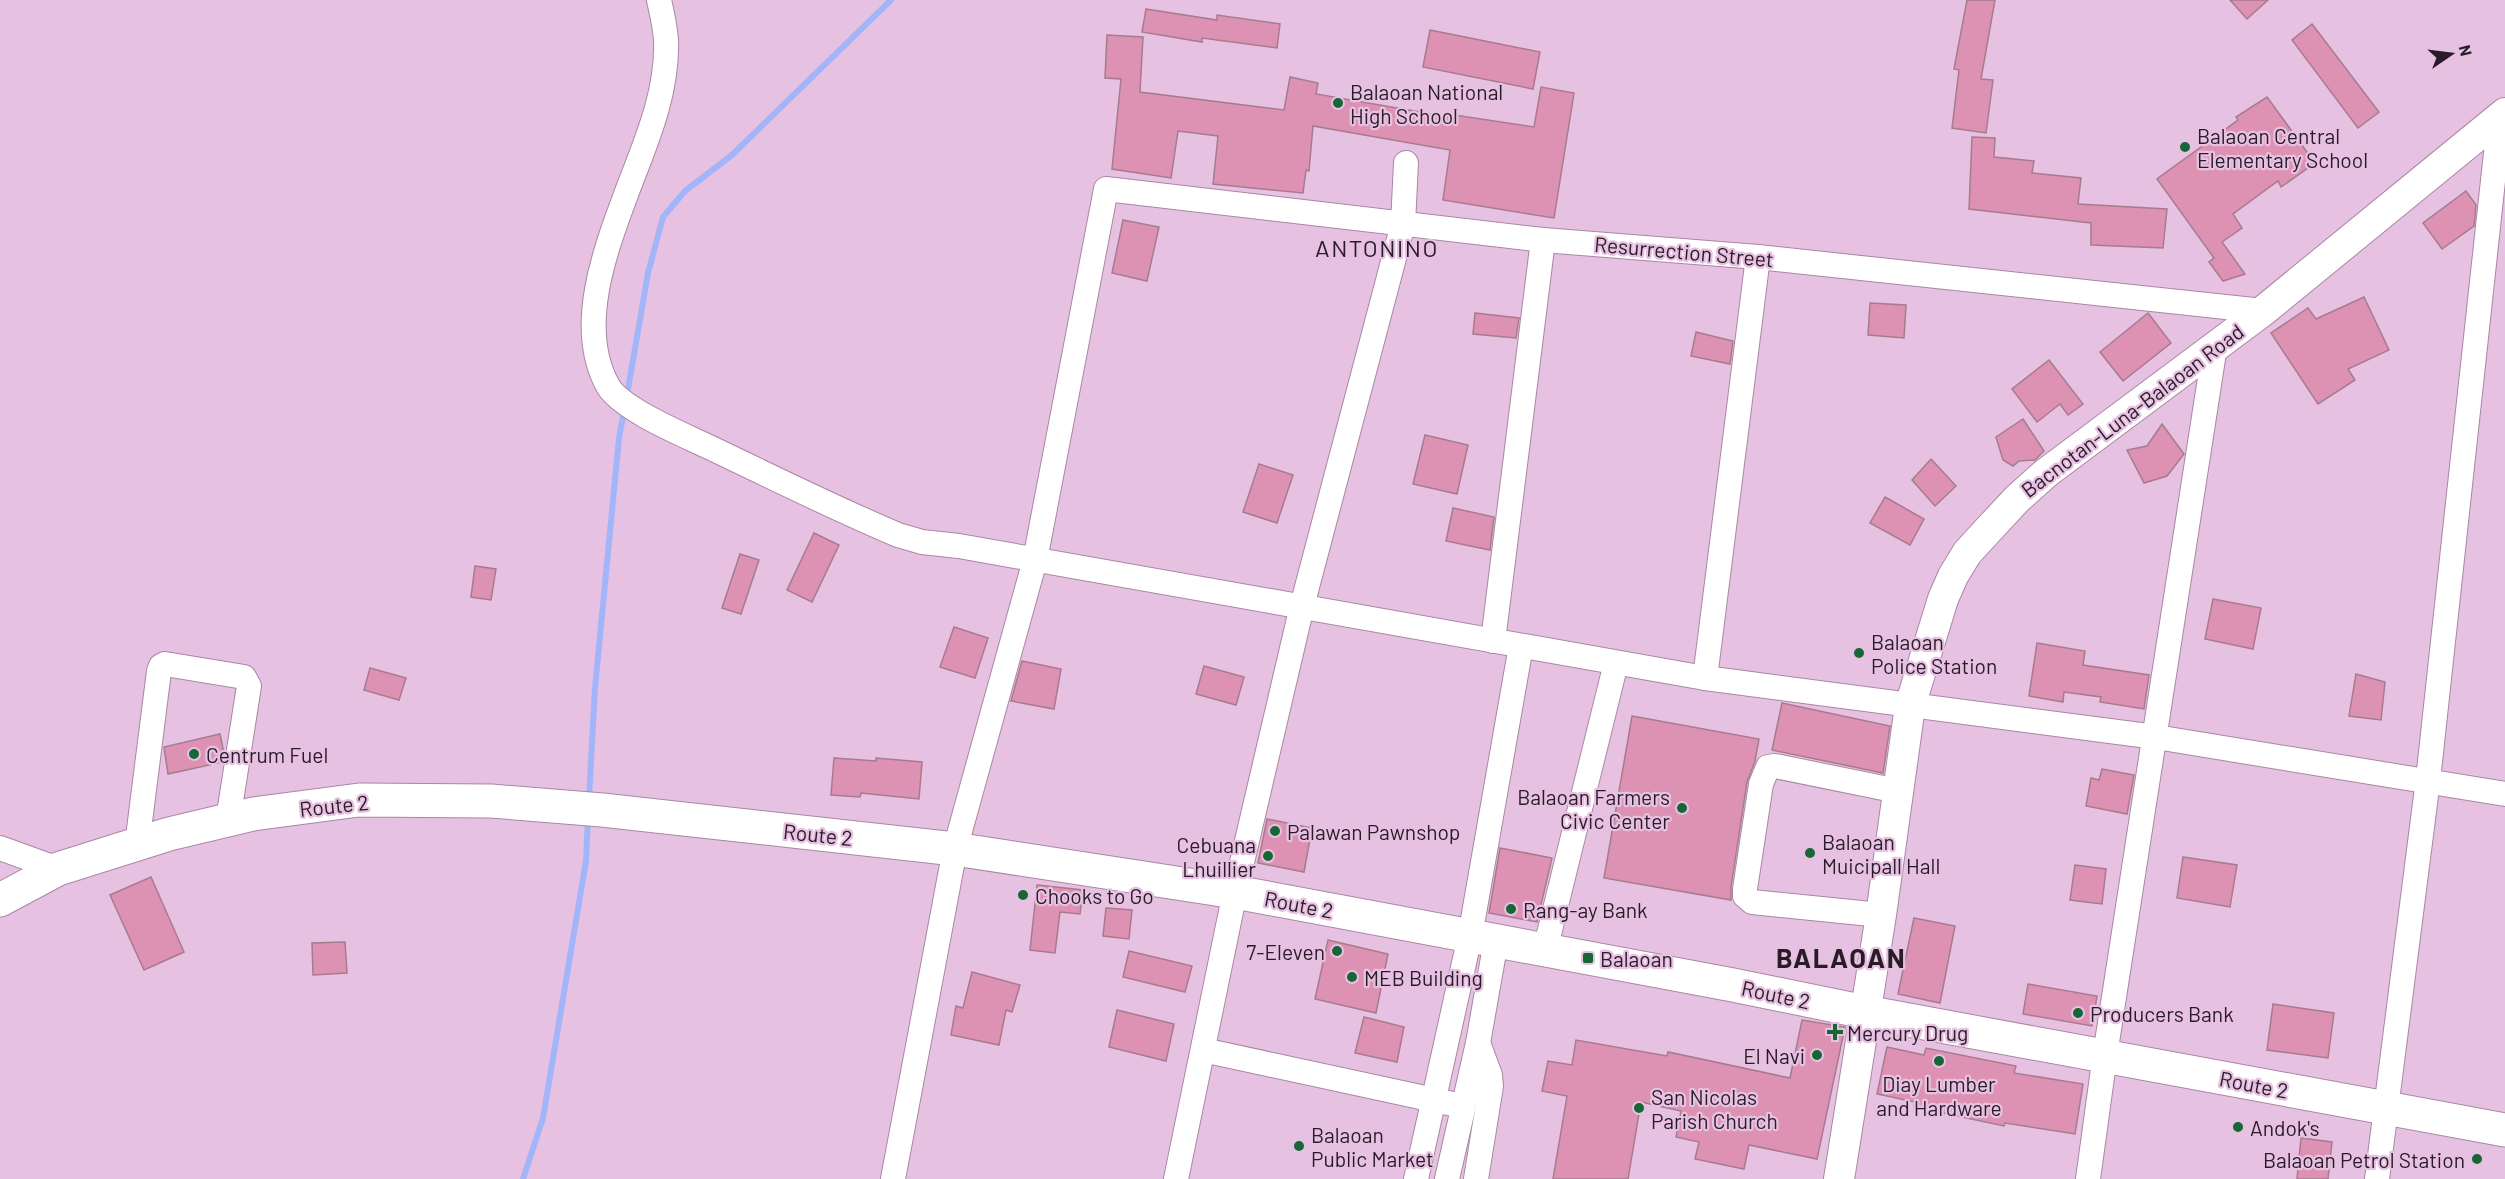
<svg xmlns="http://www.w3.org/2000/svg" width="2505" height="1179" font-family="Barlow,sans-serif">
	<rect width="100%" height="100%" fill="#e7c1e1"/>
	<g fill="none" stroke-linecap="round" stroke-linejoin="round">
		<!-- stream -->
		<g stroke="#a2b5f9" stroke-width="6">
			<polyline points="627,395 648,273 663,217 685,191 732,155 891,0"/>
			<polyline points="589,798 595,688 619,438 624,411"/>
			<polyline points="523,1179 543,1118 586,861 588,817"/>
		</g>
	</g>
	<!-- building -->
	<g fill="#de92b3" stroke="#a77b8e" stroke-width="1.5">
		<polygon points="1967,0 1995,0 1981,79 1993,80 1986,133 1952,128 1959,70 1954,69"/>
		<polygon points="2230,0 2268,0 2247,19"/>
		<polygon points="1146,9 1217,20 1217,15 1280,24 1277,48 1202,38 1202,42 1142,32"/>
		<polygon points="2312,24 2379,112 2358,128 2292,40"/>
		<polygon points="1430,30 1540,52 1533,89 1423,67"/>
		<polygon points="1107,35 1143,37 1140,92 1284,110 1290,77 1318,83 1316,94 1455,118 1455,115 1534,127 1541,87 1574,93 1554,218 1443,200 1450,150 1313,126 1309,171 1306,170 1303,193 1213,184 1218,136 1178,131 1171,178 1112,169 1121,79 1105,78"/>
		<polygon points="2267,97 2315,163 2281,187 2278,181 2233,214 2242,228 2222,242 2245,274 2223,281 2209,262 2214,258 2157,179 2238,120 2236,117"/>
		<polygon points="1972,137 1995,138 1994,157 2034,161 2032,173 2081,178 2078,204 2167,209 2163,248 2091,245 2091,223 1969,209"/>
		<polygon points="2466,191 2476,205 2474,226 2442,249 2423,223"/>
		<polygon points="1123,220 1159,227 1147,281 1112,273"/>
		<polygon points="2364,297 2389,350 2348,369 2355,380 2318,404 2271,333 2308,308 2316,319"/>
		<polygon points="1870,303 1906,305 1904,338 1868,335"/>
		<polygon points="1475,313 1519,318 1516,338 1473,334"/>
		<polygon points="2148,313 2171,343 2123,381 2100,352"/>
		<polygon points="1696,332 1733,341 1730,364 1691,356"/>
		<polygon points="2049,360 2083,404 2068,415 2060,404 2037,422 2012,389"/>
		<polygon points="2023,419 2044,451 2035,460 2019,461 2013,466 2003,460 1996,437"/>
		<polygon points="2162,424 2184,454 2167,476 2144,483 2127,450 2147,446"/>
		<polygon points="1425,435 1468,445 1457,494 1413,484"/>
		<polygon points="1931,459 1956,486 1935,506 1912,480"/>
		<polygon points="1259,464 1293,475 1277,523 1243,512"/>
		<polygon points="1885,497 1924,519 1910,545 1870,523"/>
		<polygon points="1453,508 1494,517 1490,550 1446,541"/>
		<polygon points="814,533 839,545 812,602 787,590"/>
		<polygon points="740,554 759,560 741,614 722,608"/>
		<polygon points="475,566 496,569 491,600 471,597"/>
		<polygon points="2213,599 2261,608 2253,649 2205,639"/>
		<polygon points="954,627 988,638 975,678 940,667"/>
		<polygon points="2037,643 2085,651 2083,665 2149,675 2144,709 2100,702 2101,697 2064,692 2063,702 2029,696"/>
		<polygon points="1022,661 1061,669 1054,709 1011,701"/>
		<polygon points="1204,666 1244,677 1236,705 1196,694"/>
		<polygon points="370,668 406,678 399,700 364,690"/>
		<polygon points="2356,674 2385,682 2381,720 2349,716"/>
		<polygon points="1782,703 1890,726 1883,773 1772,750"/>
		<polygon points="1632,716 1759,739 1755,761 1747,782 1731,887 1731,900 1604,878"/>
		<polygon points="220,734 224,753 223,762 168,774 164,747"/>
		<polygon points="834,758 876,761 876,758 922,762 919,799 861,793 860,797 831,795"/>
		<polygon points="2102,769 2134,775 2127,814 2086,806 2091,778 2099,780"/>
		<polygon points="1267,819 1312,828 1304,872 1258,863"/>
		<polygon points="1500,848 1552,858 1537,922 1489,913"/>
		<polygon points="2183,857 2237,865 2230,907 2177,898"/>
		<polygon points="2075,865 2106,869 2102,904 2070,900"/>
		<polygon points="151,877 184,952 144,970 110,895"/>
		<polygon points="1037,885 1083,890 1080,914 1060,912 1055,953 1030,950"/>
		<polygon points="1106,908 1132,910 1129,939 1103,936"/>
		<polygon points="1914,918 1955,926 1940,1003 1898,994"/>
		<polygon points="1328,940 1388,954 1376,1013 1315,999"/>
		<polygon points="345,942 347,973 313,975 312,943"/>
		<polygon points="1129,951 1192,966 1185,992 1123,977"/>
		<polygon points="972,972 1020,985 1012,1012 1006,1010 999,1045 951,1035 956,1006 963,1008"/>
		<polygon points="2028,984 2097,996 2092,1026 2023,1014"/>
		<polygon points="2273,1004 2334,1013 2328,1058 2267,1050"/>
		<polygon points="1117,1010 1174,1024 1166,1061 1109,1047"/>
		<polygon points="1364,1017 1404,1027 1397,1062 1355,1053"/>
		<polygon points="1802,1020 1845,1027 1817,1159 1749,1145 1744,1169 1695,1159 1699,1142 1676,1137 1681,1111 1641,1102 1628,1179 1553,1179 1567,1096 1542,1091 1548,1061 1572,1065 1576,1040 1667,1056 1668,1052 1790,1078"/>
		<polygon points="1887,1047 1924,1055 1926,1048 2016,1066 2014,1073 2083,1084 2075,1134 2005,1123 2004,1126 1914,1107 1915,1102 1877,1094"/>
		<polygon points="2301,1138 2332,1142 2328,1179 2297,1179"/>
	</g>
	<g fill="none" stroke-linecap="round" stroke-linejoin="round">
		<defs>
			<g id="minor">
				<path d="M659,0C662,13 665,27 666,40C668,92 646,142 628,189C606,248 575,327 608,386C621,409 684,435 709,447C772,477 834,508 898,535L922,542L959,546L1705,678L2156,737L2505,794"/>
				<polyline points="1493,641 1543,240"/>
				<polyline points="1705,678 1758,257"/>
				<polyline points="137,845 159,671 161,666 165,664 244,677 249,686 228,820"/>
				<polyline points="0,848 58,869"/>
				<polyline points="1881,915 1752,902 1745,896 1745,889 1761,784 1768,767 1775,766 1898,791"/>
				<polyline points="1545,950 1616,663"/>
				<polyline points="1203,1050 1462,1106"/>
				<polyline points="893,1179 955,849 1035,560 1106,189 1543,240 1758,257 2263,311"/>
				<polyline points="1176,1179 1235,892 1302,606 1403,224 1406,163"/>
				<polyline points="1416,1179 1470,936 1521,646"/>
				<polyline points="1447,1179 1478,1043 1496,941"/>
				<polyline points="1476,1179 1491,1086 1490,1075 1478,1043"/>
				<polyline points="2088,1179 2105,1055 2215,346"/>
				<polyline points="2377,1179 2428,780 2500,116"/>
			</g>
			<polyline id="major" points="1839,1179 1881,915 1910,706 1943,599 1953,576 1967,553 1989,529 2017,499 2046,473 2263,311 2505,113"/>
			<polyline id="highway" points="0,900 58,869 169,834 253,814 359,800 491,801 602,810 955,849 1235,892 1733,985 1865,1012 2505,1130"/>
		</defs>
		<!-- minor casing -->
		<use href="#minor" stroke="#aa86a4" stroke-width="26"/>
		<!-- major casing -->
		<use href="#major" stroke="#aa86a4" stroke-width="32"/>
		<!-- highway casing -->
		<use href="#highway" stroke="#aa86a4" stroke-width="35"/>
		<!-- minor -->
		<use href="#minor" stroke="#fff" stroke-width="24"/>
		<!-- major -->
		<use href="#major" stroke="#fff" stroke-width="30"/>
		<!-- highway -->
		<use href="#highway" stroke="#fff" stroke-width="33"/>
	</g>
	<!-- markers -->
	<g fill="#166636" stroke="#e7c1e1" stroke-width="2">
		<circle cx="1338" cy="103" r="6"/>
		<circle cx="2185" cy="147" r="6"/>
		<circle cx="1859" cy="653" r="6"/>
		<circle cx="194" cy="754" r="6"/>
		<circle cx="1682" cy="808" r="6"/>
		<circle cx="1275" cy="831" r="6"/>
		<circle cx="1810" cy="853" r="6"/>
		<circle cx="1268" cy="856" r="6"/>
		<circle cx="1023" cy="895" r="6"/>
		<circle cx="1511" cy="909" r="6"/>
		<circle cx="1337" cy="951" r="6"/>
		<rect x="1582" y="952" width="12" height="12" rx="3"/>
		<circle cx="1352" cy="977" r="6"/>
		<circle cx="2078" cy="1013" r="6"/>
		<path d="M1832 1023h6v6h6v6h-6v6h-6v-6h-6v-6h6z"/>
		<circle cx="1817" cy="1055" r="6"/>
		<circle cx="1939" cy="1061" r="6"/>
		<circle cx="1639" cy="1108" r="6"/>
		<circle cx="2238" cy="1127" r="6"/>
		<circle cx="1299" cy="1146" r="6"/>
		<circle cx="2477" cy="1159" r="6"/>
	</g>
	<g text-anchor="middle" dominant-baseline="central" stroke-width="4.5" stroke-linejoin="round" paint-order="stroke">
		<!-- poi labels -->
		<g font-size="21" fill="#291b27" stroke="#e7c1e1" text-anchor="start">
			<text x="1350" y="91">Balaoan National<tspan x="1350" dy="24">High School</tspan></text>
			<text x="2197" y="135">Balaoan Central<tspan x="2197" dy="24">Elementary School</tspan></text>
			<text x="1871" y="641">Balaoan<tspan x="1871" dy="24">Police Station</tspan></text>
			<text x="206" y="754">Centrum Fuel</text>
			<text x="1670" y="796" text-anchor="end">Balaoan Farmers<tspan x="1670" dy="24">Civic Center</tspan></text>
			<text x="1287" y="831">Palawan Pawnshop</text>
			<text x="1822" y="841">Balaoan<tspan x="1822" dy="24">Muicipall Hall</tspan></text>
			<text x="1256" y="844" text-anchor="end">Cebuana<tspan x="1256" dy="24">Lhuillier</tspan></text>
			<text x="1035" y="895">Chooks to Go</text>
			<text x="1523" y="909">Rang-ay Bank</text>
			<text x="1325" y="951" text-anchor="end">7-Eleven</text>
			<text x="1600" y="958">Balaoan</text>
			<text x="1364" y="977">MEB Building</text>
			<text x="2090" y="1013">Producers Bank</text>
			<text x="1847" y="1032">Mercury Drug</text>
			<text x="1805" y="1055" text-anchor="end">El Navi</text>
			<text x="1939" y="1083" text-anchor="middle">Diay Lumber<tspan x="1939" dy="24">and Hardware</tspan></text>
			<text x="1651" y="1096">San Nicolas<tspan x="1651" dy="24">Parish Church</tspan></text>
			<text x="2250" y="1127">Andok's</text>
			<text x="1311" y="1134">Balaoan<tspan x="1311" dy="24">Public Market</tspan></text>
			<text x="2465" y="1159" text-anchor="end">Balaoan Petrol Station</text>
		</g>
		<!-- street labels -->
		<g font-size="21" fill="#291b27" stroke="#e7c1e1">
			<text transform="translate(1684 251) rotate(5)">Resurrection Street</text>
			<text transform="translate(2132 410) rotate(-37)">Bacnotan-Luna-Balaoan Road</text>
			<text transform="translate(334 805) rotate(-6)">Route 2</text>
			<text transform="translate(818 834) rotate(6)">Route 2</text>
			<text transform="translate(1299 904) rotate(11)">Route 2</text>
			<text transform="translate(1776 994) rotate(12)">Route 2</text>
			<text transform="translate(2254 1084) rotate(11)">Route 2</text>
		</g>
		<!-- quarter labels -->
		<g font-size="24" letter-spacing="1.5" fill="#291b27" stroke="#e7c1e1">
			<text x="1377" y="247">ANTONINO</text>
		</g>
		<!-- district labels -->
		<g font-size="27" font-weight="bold" letter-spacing="1.5" fill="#291b27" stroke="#e7c1e1">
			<text x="1841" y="957">BALAOAN</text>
		</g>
	</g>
	<!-- north arrow -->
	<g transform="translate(2451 54) rotate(76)" stroke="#e7c1e1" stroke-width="4.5" paint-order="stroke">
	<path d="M0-4.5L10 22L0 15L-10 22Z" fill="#291b27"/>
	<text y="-9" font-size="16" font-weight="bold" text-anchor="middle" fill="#291b27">N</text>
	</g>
</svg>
